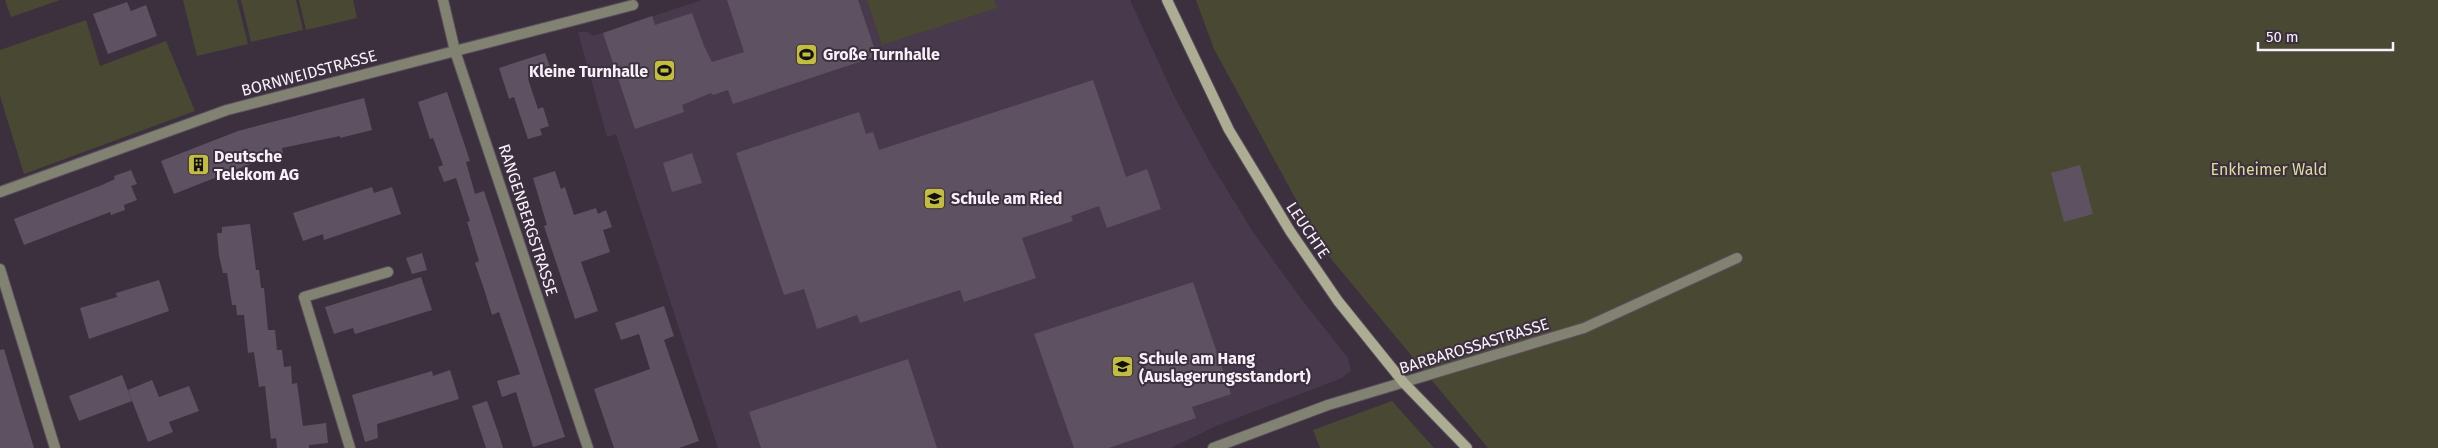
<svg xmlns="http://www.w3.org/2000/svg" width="2438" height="448" font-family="'Fira Sans',sans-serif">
	<rect width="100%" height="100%" fill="#3c303f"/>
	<!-- built -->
	<polygon fill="#49394d" points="702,0 1130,0 1174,96 1211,164 1253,232 1299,296 1348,358 1351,370 1342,378 1216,426 1171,448 718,448 616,134 607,137 578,32 587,32 593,36"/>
	<!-- green -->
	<g fill="#484833">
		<polygon points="5,0 60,0 11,17"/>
		<polygon points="183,0 237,0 248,44 197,56"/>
		<polygon points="241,0 296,0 303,30 251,42"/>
		<polygon points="299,0 353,0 357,18 306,30"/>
		<polygon points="867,0 994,0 997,8 882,45"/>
		<polygon points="1196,0 2438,0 2438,448 1488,448 1323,249 1214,49"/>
		<polygon points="86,20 100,66 166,41 195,111 24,174 0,96 0,50"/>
		<polygon points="1392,401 1434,448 1320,448 1313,430"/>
	</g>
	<!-- building -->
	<g fill="#5e5161">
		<polygon points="727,0 858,0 877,56 733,104 728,90 713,95 711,93 682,105 684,112 635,129 603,33 652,16 655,25 692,13 704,46 712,62 744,52"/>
		<polygon points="127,2 131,11 146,5 157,36 108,54 93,14"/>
		<polygon points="545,53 552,72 528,79 538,109 543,107 549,126 540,129 542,135 528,139 514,97 509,99 499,68"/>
		<polygon points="1093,80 1126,177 1147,169 1161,209 1107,228 1099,206 1071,216 1073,221 1022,238 1036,278 964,302 960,290 860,323 857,315 817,329 804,289 784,295 736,153 859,112 866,134 873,132 879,150"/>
		<polygon points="447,92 470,161 466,162 475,194 484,191 565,437 533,447 516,392 502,397 497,381 520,374 499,312 492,315 483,286 475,263 479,261 467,222 470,221 456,178 444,182 438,167 443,165 433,138 430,139 418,102"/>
		<polygon points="364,98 372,130 340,138 340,136 282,148 283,153 268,157 174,194 161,161 238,131"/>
		<polygon points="692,153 702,183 672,192 663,163"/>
		<polygon points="2080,165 2093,214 2064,222 2051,173"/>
		<polygon points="131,170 137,184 131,186 137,200 124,205 125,210 111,215 110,212 24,245 14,219 102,185 115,179 114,176"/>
		<polygon points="555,171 561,189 565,187 574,215 596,208 598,214 606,210 612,227 603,230 610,252 581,262 598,311 575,319 544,226 547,225 533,178"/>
		<polygon points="372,187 374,193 392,187 401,214 324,240 323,234 303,241 293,213"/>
		<polygon points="250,224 256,270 259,270 261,288 264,288 268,330 275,330 277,350 282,350 284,367 291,366 292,384 297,383 303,426 326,423 328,443 309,445 309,448 277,448 276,438 271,439 265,386 259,387 254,352 248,353 244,315 237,315 236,305 232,305 227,273 223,273 219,256 217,233 222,233 222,227"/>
		<polygon points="422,253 427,270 412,274 406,258"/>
		<polygon points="421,277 432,310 355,334 353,328 334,334 325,307"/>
		<polygon points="159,280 169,311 89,339 80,308 117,297 116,293"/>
		<polygon points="1193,282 1231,394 1192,407 1196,418 1109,448 1074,448 1034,334"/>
		<polygon points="664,306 674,336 664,340 699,441 679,448 614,448 594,389 650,369 639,334 621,340 615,323"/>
		<polygon points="4,349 21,406 34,448 0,448 0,350"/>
		<polygon points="908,359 937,448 761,448 749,412"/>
		<polygon points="450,370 459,399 377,424 378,438 365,442 352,395 432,371 433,376"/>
		<polygon points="122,375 132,401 79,421 69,396"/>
		<polygon points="152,380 159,397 189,386 199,411 169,422 173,432 148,442 128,390"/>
		<polygon points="487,401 498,432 503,448 486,448 472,406"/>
	</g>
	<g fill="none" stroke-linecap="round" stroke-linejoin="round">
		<defs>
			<g id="street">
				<polyline points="443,0 455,51 588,448"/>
				<polyline points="0,192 227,110 633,5"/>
				<polyline points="0,269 55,448"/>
				<polyline points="350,448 304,297 388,272"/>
				<polyline points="1213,448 1328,405 1584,328 1737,258"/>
			</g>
			<polyline id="secondary" points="1167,0 1229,130 1290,231 1338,301 1404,383 1467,448"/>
		</defs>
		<!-- street casing -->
		<use href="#street" stroke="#5a4f5d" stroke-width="12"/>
		<!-- secondary casing -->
		<use href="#secondary" stroke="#5a4f5d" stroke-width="12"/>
		<!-- street -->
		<use href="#street" stroke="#828272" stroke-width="10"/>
		<!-- secondary -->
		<use href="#secondary" stroke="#adad93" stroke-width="10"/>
	</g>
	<!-- icons -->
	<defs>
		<symbol id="stadium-square" viewBox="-11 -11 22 22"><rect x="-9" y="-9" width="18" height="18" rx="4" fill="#c2bd3f" stroke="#3c303f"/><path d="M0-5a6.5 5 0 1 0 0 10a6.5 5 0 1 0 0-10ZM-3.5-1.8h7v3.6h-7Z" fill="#111"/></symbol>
		<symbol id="building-square" viewBox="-11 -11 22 22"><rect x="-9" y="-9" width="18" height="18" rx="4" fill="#c2bd3f" stroke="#3c303f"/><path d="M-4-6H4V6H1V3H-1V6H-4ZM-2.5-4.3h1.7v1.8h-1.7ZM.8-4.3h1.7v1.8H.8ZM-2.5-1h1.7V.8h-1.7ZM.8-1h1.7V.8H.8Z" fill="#111"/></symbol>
		<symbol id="school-square" viewBox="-11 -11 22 22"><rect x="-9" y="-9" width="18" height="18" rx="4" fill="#c2bd3f" stroke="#3c303f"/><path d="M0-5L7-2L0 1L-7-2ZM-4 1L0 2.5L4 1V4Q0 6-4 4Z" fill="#111"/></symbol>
	</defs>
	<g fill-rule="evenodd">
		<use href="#stadium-square" x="794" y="42" width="25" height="25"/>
		<use href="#stadium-square" x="652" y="58" width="25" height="25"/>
		<use href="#building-square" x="186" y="152" width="25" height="25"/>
		<use href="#school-square" x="922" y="186" width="25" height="25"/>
		<use href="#school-square" x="1110" y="354" width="25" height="25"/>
	</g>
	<g text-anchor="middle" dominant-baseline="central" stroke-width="4" stroke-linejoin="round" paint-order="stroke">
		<!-- poi labels -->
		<g font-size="16" font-weight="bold" fill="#f8f0f9" stroke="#3c303f" text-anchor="start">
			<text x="823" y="54">Große Turnhalle</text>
			<text x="648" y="71" text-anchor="end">Kleine Turnhalle</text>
			<text x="214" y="156">Deutsche<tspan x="214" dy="18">Telekom AG</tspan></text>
			<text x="951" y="198">Schule am Ried</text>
			<text x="1139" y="358">Schule am Hang<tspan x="1139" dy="18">(Auslagerungsstandort)</tspan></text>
		</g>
		<!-- street labels -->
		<g font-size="16" fill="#f8f0f9" stroke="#3c303f">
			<text transform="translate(309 73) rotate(-15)">BORNWEIDSTRASSE</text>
			<text transform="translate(528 220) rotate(72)">RANGENBERGSTRASSE</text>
			<text transform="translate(1308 230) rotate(56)">LEUCHTE</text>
			<text transform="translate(1474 346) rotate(-17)">BARBAROSSASTRASSE</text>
		</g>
		<!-- park labels -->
		<g font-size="16" fill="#dedc9c" stroke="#3c303f">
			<text x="2269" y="169">Enkheimer Wald</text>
		</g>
	</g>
	<!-- scale -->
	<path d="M2258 42v8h135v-8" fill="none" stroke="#f8f0f9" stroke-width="2.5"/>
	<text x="2266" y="42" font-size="15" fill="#f8f0f9" stroke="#3c303f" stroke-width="4" paint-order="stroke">50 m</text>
</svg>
